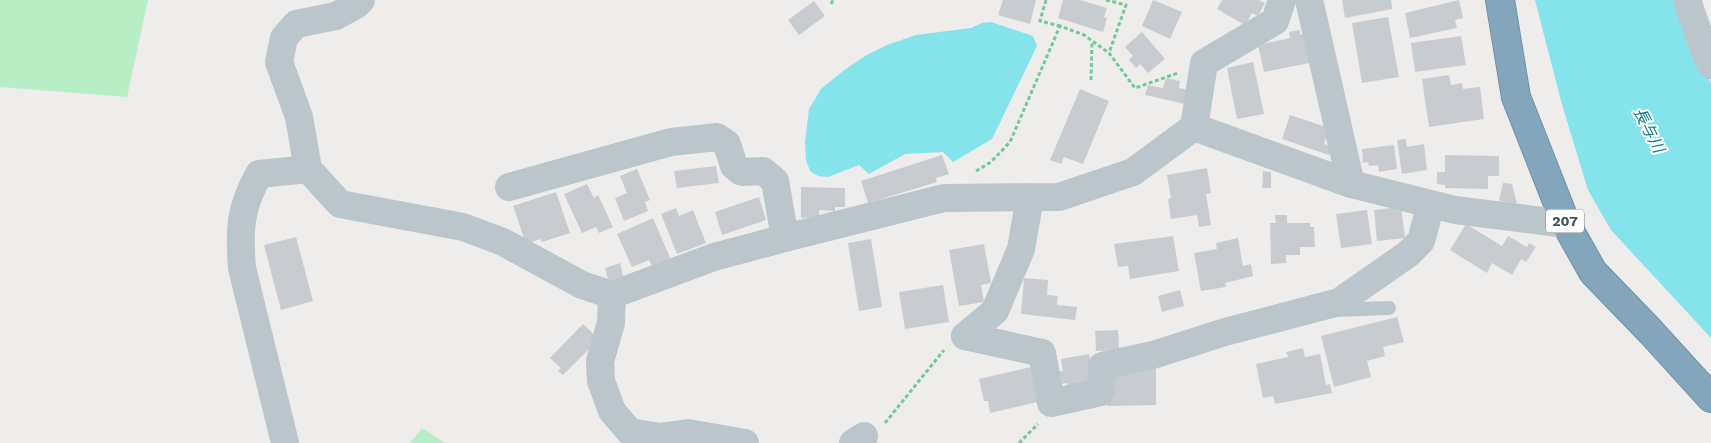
<svg xmlns="http://www.w3.org/2000/svg" width="1711" height="443" font-family="'Work Sans','Noto Sans JP',sans-serif">
	<rect width="100%" height="100%" fill="#efecec"/>
	<!-- green -->
	<g fill="#b8eec6">
		<polygon points="0,0 148,0 127,97 0,87"/>
		<polygon points="422,428 445,443 410,443"/>
	</g>
	<!-- water -->
	<g fill="#85e3eb">
		<polygon points="1535,0 1677,0 1711,84 1711,338 1611,230 1588,190 1561,101"/>
		<polygon points="991,22 1033,36 1037,46 992,139 953,162 943,152 905,154 869,174 859,165 828,177 818,176 810,171 806,160 805,142 809,109 821,89 843,71 865,56 887,45 916,35 971,28 982,23"/>
	</g>
	<!-- building -->
	<g fill="#c8ccd1">
		<polygon points="1003,0 1036,0 1030,24 998,15"/>
		<polygon points="1063,0 1080,0 1107,8 1104,17 1107,18 1103,32 1058,18"/>
		<polygon points="1153,0 1182,12 1170,39 1142,26"/>
		<polygon points="1222,0 1259,0 1265,3 1258,16 1252,13 1245,25 1217,9"/>
		<polygon points="1342,0 1391,0 1392,9 1345,18"/>
		<polygon points="1459,0 1463,18 1455,20 1457,28 1410,38 1405,13"/>
		<polygon points="814,1 825,16 799,35 788,20"/>
		<polygon points="1388,17 1399,77 1362,83 1352,23"/>
		<polygon points="1300,30 1300,35 1309,33 1315,62 1264,72 1258,45 1290,38 1289,32"/>
		<polygon points="1142,32 1165,59 1148,73 1140,64 1136,68 1129,60 1133,56 1125,47"/>
		<polygon points="1461,36 1466,65 1415,72 1411,43"/>
		<polygon points="1253,62 1264,114 1237,119 1227,68"/>
		<polygon points="1449,75 1451,85 1462,83 1463,89 1480,87 1484,119 1429,127 1422,79"/>
		<polygon points="1166,78 1180,81 1179,88 1188,90 1185,104 1145,95 1148,85 1163,88"/>
		<polygon points="1080,89 1109,101 1083,164 1064,157 1061,164 1050,160"/>
		<polygon points="1290,115 1329,128 1324,144 1332,147 1329,155 1282,139"/>
		<polygon points="1406,139 1407,147 1424,144 1427,170 1402,174 1397,140"/>
		<polygon points="1394,145 1397,169 1379,172 1378,165 1369,166 1368,162 1363,163 1362,149"/>
		<polygon points="942,155 949,174 936,178 937,182 868,203 861,181"/>
		<polygon points="1445,155 1499,156 1499,176 1488,176 1488,189 1445,188 1445,185 1437,184 1437,172 1445,172"/>
		<polygon points="716,166 719,183 677,188 674,171"/>
		<polygon points="1207,168 1211,193 1206,194 1211,225 1199,227 1197,215 1171,219 1168,199 1171,198 1167,175"/>
		<polygon points="637,169 650,200 645,202 648,211 624,221 615,198 627,193 620,176"/>
		<polygon points="1263,171 1271,172 1271,188 1262,188"/>
		<polygon points="1503,183 1512,184 1517,204 1499,201"/>
		<polygon points="587,184 594,198 598,195 613,227 599,233 596,227 582,233 564,194"/>
		<polygon points="801,187 845,188 845,207 835,207 835,211 819,210 819,218 801,218"/>
		<polygon points="556,192 570,233 542,242 540,239 526,244 513,206"/>
		<polygon points="759,197 766,220 722,235 715,212"/>
		<polygon points="1401,207 1405,238 1377,241 1374,210"/>
		<polygon points="676,208 679,216 693,210 706,243 677,254 661,214"/>
		<polygon points="1367,210 1372,244 1341,248 1336,214"/>
		<polygon points="1275,215 1287,215 1287,223 1310,223 1310,227 1314,227 1315,247 1300,247 1300,255 1286,255 1286,263 1271,264 1270,223 1276,223"/>
		<polygon points="653,218 671,260 653,268 649,260 632,267 617,234"/>
		<polygon points="1466,224 1502,246 1508,236 1527,247 1529,243 1536,247 1526,262 1521,259 1512,275 1492,263 1487,273 1450,250"/>
		<polygon points="1173,236 1179,271 1130,279 1128,266 1118,267 1114,244"/>
		<polygon points="296,237 313,301 281,310 264,245"/>
		<polygon points="1238,238 1243,266 1251,264 1253,276 1225,283 1226,287 1201,291 1194,253 1217,249 1216,243"/>
		<polygon points="871,239 882,307 859,311 848,243"/>
		<polygon points="984,244 991,283 981,285 984,302 959,306 949,250"/>
		<polygon points="620,263 624,279 609,283 605,268"/>
		<polygon points="1024,278 1048,280 1047,295 1058,296 1057,305 1077,307 1075,320 1021,314"/>
		<polygon points="943,285 949,322 905,329 899,292"/>
		<polygon points="1180,290 1184,306 1162,312 1158,296"/>
		<polygon points="1397,317 1404,342 1383,347 1385,356 1367,361 1371,377 1334,387 1321,336"/>
		<polygon points="583,324 599,339 563,375 558,371 561,368 550,358"/>
		<polygon points="1118,330 1119,350 1096,351 1095,331"/>
		<polygon points="1303,348 1305,357 1320,354 1326,385 1330,384 1332,393 1275,404 1273,396 1263,398 1256,364 1288,357 1286,352"/>
		<polygon points="1089,354 1095,383 1068,388 1067,383 1060,384 1057,372 1063,371 1061,359"/>
		<polygon points="1035,366 1042,401 990,413 988,401 984,401 979,379"/>
		<polygon points="1111,369 1156,369 1156,405 1107,406 1107,378"/>
	</g>
	<g fill="none" stroke-linecap="round" stroke-linejoin="round">
		<defs>
			<polyline id="highway" points="1500,0 1516,97 1566,224 1593,272 1651,332 1711,398"/>
		</defs>
		<!-- highway casing -->
		<use href="#highway" stroke="#6e91a7" stroke-width="30"/>
		<!-- path -->
		<g stroke="#71cb93" stroke-width="3" stroke-dasharray="4 2.5" stroke-linecap="butt">
			<polyline points="1046,0 1040,21 1060,26"/>
			<polyline points="1106,0 1126,5 1109,53"/>
			<polyline points="831,4 833,0"/>
			<polyline points="1091,80 1092,42"/>
			<polyline points="976,171 991,162 1010,142 1060,26 1084,35 1109,53 1135,88 1178,73"/>
			<polyline points="885,423 944,350"/>
			<polyline points="1019,443 1038,424"/>
		</g>
		<!-- lane -->
		<polyline stroke="#bac6cc" stroke-width="14" points="1334,310 1389,308"/>
		<!-- street -->
		<g stroke="#bac6cc" stroke-width="28">
			<polyline points="361,0 356,5 336,16 296,24 284,38 279,62 299,117 308,169 340,204 463,227 503,242 582,285 612,295 714,257 785,238 944,198 1059,197 1133,172 1194,127 1204,63 1275,21 1282,0"/>
			<polyline points="1309,0 1351,184"/>
			<polyline points="1687,0 1705,52 1711,65"/>
			<polyline points="1194,127 1351,184 1455,210 1566,224"/>
			<polyline points="509,187 671,142 717,137 727,144 734,166 742,172 763,171 775,181 785,238"/>
			<polyline points="612,295 611,323 600,361 601,381 612,411 630,432 659,437 688,433 745,443"/>
			<polyline points="965,336 1042,353 1051,403 1101,392 1102,366 1153,355 1225,332 1339,302 1408,254 1421,241 1431,204"/>
			<polyline points="965,336 995,311 1021,249 1030,197"/>
			<path d="M285,443L242,268C239,229 240,208 259,174L308,169"/>
			<polyline points="853,443 864,436"/>
		</g>
		<!-- highway -->
		<use href="#highway" stroke="#83a6bc" stroke-width="28"/>
	</g>
	<g text-anchor="middle" dominant-baseline="central" stroke-width="4" stroke-linejoin="round" paint-order="stroke">
		<!-- shield labels -->
		<rect fill="#fff" stroke="#7c868b" stroke-width="1" x="1546" y="209.5" width="38" height="23" rx="4"/>
		<g font-size="14" font-weight="bold" fill="#445259">
			<text x="1565" y="221">207</text>
		</g>
		<!-- water labels -->
		<g font-size="16" font-style="italic" fill="#0d7d87" stroke="#fff">
			<text transform="translate(1649 130) rotate(63)">長与川</text>
		</g>
	</g>
</svg>
